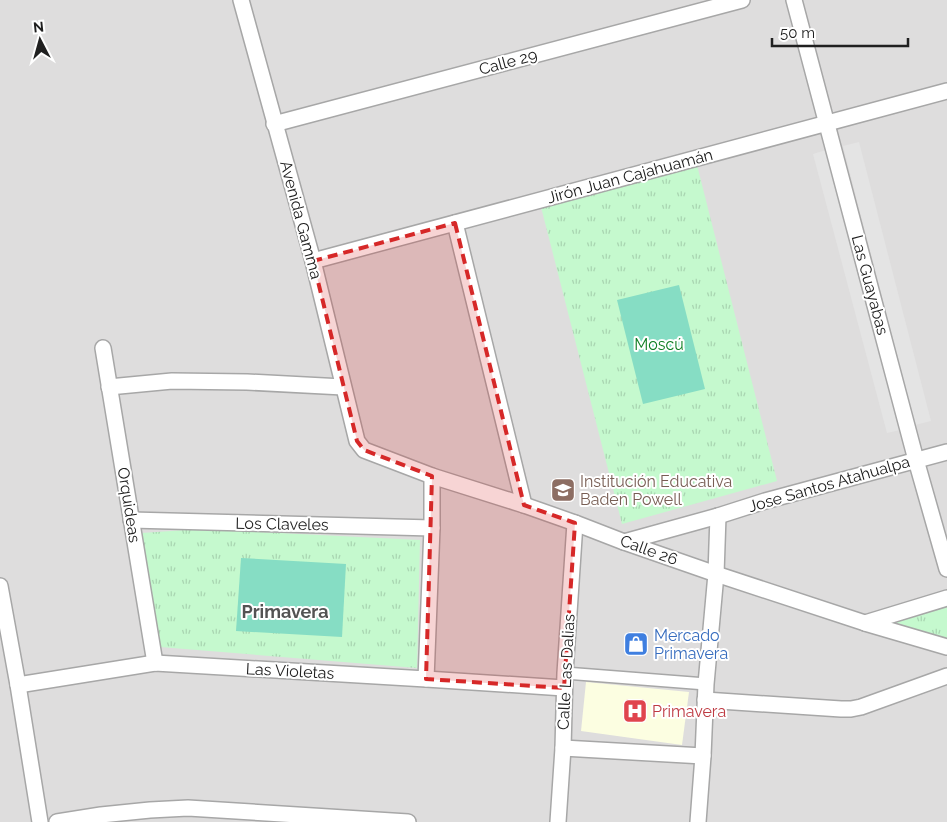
<svg xmlns="http://www.w3.org/2000/svg" width="947" height="822" font-family="Raleway,sans-serif">
	<defs>
		<pattern id="park-tufts" width="24" height="20" patternUnits="userSpaceOnUse" patternTransform="scale(1.25)"><rect width="24" height="20" fill="#c5f9ce"/><path d="M3 7l-1-3M5 7V3M7 7l1-3M15 17l-1-3M17 17v-4M19 17l1-3" fill="none" stroke="#a9d5b1"/></pattern>
	</defs>
	<rect width="100%" height="100%" fill="#f0eee6"/>
	<!-- residential -->
	<rect fill="#dedddd" x="0" y="0" width="947" height="822"/>
	<!-- education -->
	<polygon fill="#fcfee1" points="586,682 689,692 682,745 581,731"/>
	<!-- park -->
	<g fill="url(#park-tufts)">
		<polygon points="697,165 777,481 622,524 541,207"/>
		<polygon points="200,529 420,540 417,668 160,647 142,533"/>
		<polygon points="947,607 947,642 893,621"/>
	</g>
	<!-- pitch -->
	<g fill="#86ddc4">
		<polygon points="679,285 705,389 643,404 617,300"/>
		<polygon points="241,558 346,564 342,637 236,631"/>
	</g>
	<!-- parking -->
	<g fill="#e4e4e4">
		<polygon points="859,142 931,421 915,425 843,146"/>
		<polygon points="826,150 900,430 887,433 813,154"/>
	</g>
	<g fill="none" stroke-linecap="round" stroke-linejoin="round">
		<defs>
			<polyline id="pedestrian" points="565,673 706,684"/>
			<g id="minor">
				<polyline points="241,0 313,261 357,441 364,450 432,476 524,505 575,523 624,542 716,574 865,623 947,647"/>
				<polyline points="794,0 916,460 947,569"/>
				<polyline points="274,124 742,0"/>
				<polyline points="455,223 524,505"/>
				<polyline points="313,261 947,91"/>
				<polyline points="103,348 155,663"/>
				<polyline points="109,387 172,381 247,382 343,387"/>
				<polyline points="131,520 432,528"/>
				<polyline points="624,542 718,516 765,501 947,452"/>
				<polyline points="0,586 18,685 40,822"/>
				<polyline points="865,623 947,598"/>
				<polyline points="426,679 432,528 432,476"/>
				<polyline points="18,685 155,663 426,679 564,688"/>
				<polyline points="705,700 841,709 851,709 861,707 947,676"/>
				<polyline points="563,748 703,756"/>
				<polyline points="57,822 101,815 150,810 188,808 408,822"/>
				<polyline points="558,822 563,748 565,673 575,523"/>
				<polyline points="698,822 703,756 706,684 716,574 718,516"/>
			</g>
		</defs>
		<!-- pedestrian casing -->
		<use href="#pedestrian" stroke="#a7a7a7" stroke-width="14"/>
		<!-- minor casing -->
		<use href="#minor" stroke="#a7a7a7" stroke-width="18"/>
		<!-- pedestrian -->
		<use href="#pedestrian" stroke="#fff" stroke-width="11"/>
		<!-- minor -->
		<use href="#minor" stroke="#fff" stroke-width="15"/>
	</g>
	<!-- marked area -->
	<path fill="#d62828" fill-opacity="0.2" stroke="#d62828" stroke-width="4" stroke-dasharray="10 6" stroke-linejoin="round" d="M455,223L524,505L575,523L564,688L426,679L432,476L364,450L357,441L313,261Z"/>
	<!-- icons -->
	<defs>
		<symbol id="school-square" viewBox="-11 -11 22 22"><rect x="-9" y="-9" width="18" height="18" rx="4" fill="#8d6e63" stroke="#fff"/><path d="M0-5L7-2L0 1L-7-2ZM-4 1L0 2.5L4 1V4Q0 6-4 4Z" fill="#fff"/></symbol>
		<symbol id="shop-square" viewBox="-11 -11 22 22"><rect x="-9" y="-9" width="18" height="18" rx="4" fill="#3f7fe0" stroke="#fff"/><path d="M-5-2.5h2.3a2.7 3.5 0 0 1 5.4 0H5L5.5 6h-11ZM-1.5-2.5h3a1.5 2.3 0 0 0-3 0Z" fill="#fff"/></symbol>
		<symbol id="hospital-square" viewBox="-11 -11 22 22"><rect x="-9" y="-9" width="18" height="18" rx="4" fill="#e0444e" stroke="#fff"/><path d="M-5-5h3v3.5h4V-5h3V5h-3V1.5h-4V5h-3Z" fill="#fff"/></symbol>
	</defs>
	<g fill-rule="evenodd">
		<use href="#school-square" x="549" y="476" width="28" height="28"/>
		<use href="#shop-square" x="622" y="630" width="28" height="28"/>
		<use href="#hospital-square" x="621" y="697" width="28" height="28"/>
	</g>
	<g text-anchor="middle" dominant-baseline="central" stroke-width="4" stroke-linejoin="round" paint-order="stroke">
		<!-- street labels -->
		<g font-size="16" fill="#202020" stroke="#fff">
			<text transform="translate(508 62) rotate(-15)">Calle 29</text>
			<text transform="translate(630 176) rotate(-15)">Jirón Juan Cajahuamán</text>
			<text transform="translate(301 220) rotate(75)">Avenida Gamma</text>
			<text transform="translate(870 285) rotate(75)">Las Guayabas</text>
			<text transform="translate(829 484) rotate(-16)">Jose Santos Atahualpa</text>
			<text transform="translate(129 505) rotate(81)">Orquideas</text>
			<text transform="translate(282 524) rotate(1)">Los Claveles</text>
			<text transform="translate(649 550) rotate(20)">Calle 26</text>
			<text transform="translate(290 671) rotate(3)">Las Violetas</text>
			<text transform="translate(566 672) rotate(-87)">Calle Las Dalias</text>
		</g>
		<!-- park labels -->
		<g font-size="16" fill="#0e7e22" stroke="#fff">
			<text x="659" y="344">Moscú</text>
		</g>
		<!-- education labels -->
		<g font-size="16" fill="#785e54" stroke="#fff" text-anchor="start">
			<text x="580" y="481">Institución Educativa<tspan x="580" dy="18">Baden Powell</tspan></text>
		</g>
		<!-- shop labels -->
		<g font-size="16" fill="#366cbe" stroke="#fff" text-anchor="start">
			<text x="654" y="635">Mercado<tspan x="654" dy="18">Primavera</tspan></text>
		</g>
		<!-- health labels -->
		<g font-size="16" fill="#be3a42" stroke="#fff" text-anchor="start">
			<text x="652" y="711">Primavera</text>
		</g>
		<!-- neighbourhood labels -->
		<g font-size="18" font-weight="bold" fill="#535353" stroke="#fff">
			<text x="285" y="611">Primavera</text>
		</g>
	</g>
	<!-- north arrow -->
	<g transform="translate(40 40) rotate(354)" stroke="#ffffff" stroke-width="4" paint-order="stroke">
	<path d="M0-4L9 19L0 12L-9 19Z" fill="#202020"/>
	<text y="-8" font-size="14" font-weight="bold" text-anchor="middle" fill="#202020">N</text>
	</g>
	<!-- scale -->
	<path d="M772 38v8h136v-8" fill="none" stroke="#202020" stroke-width="2.5"/>
	<text x="780" y="38" font-size="15" fill="#202020" stroke="#ffffff" stroke-width="4" paint-order="stroke">50 m</text>
</svg>
